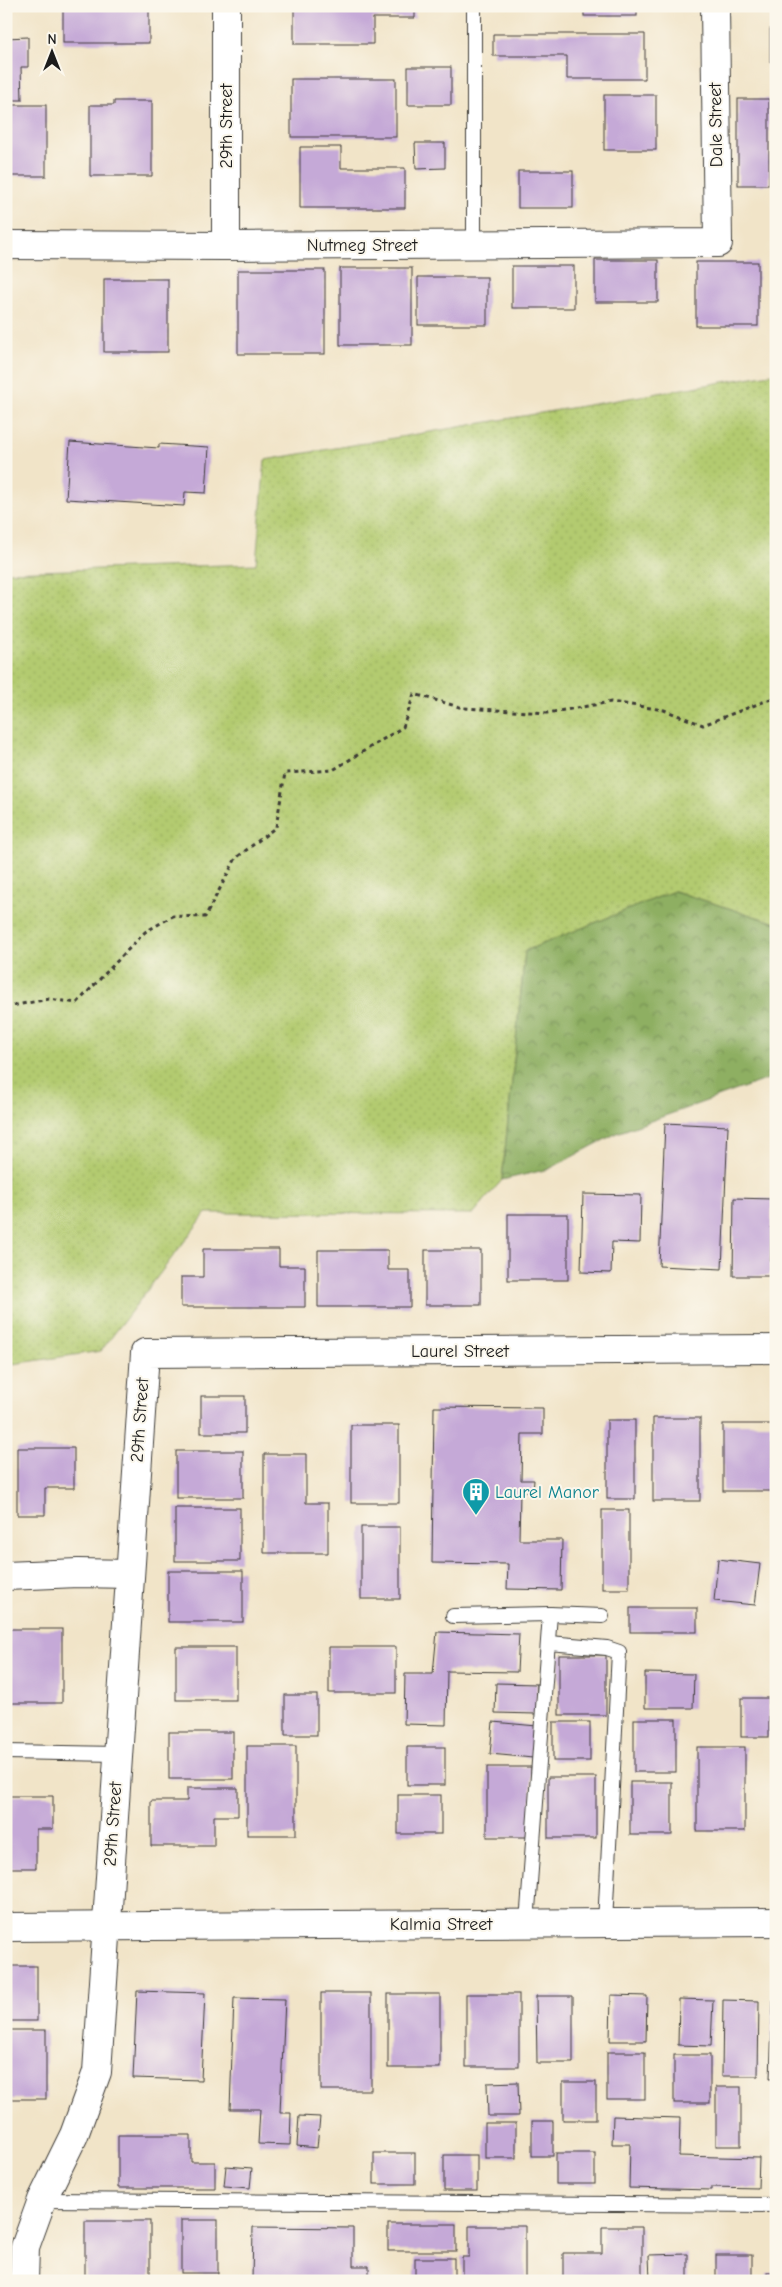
<svg xmlns="http://www.w3.org/2000/svg" width="782" height="2287" font-family="'Comic Neue',sans-serif">
	<defs>
		<pattern id="grass-dots" width="8" height="8" patternUnits="userSpaceOnUse" patternTransform="scale(1.25)"><rect width="8" height="8" fill="#b3cb70"/><path d="M2 2h.1M6 6h.1" fill="none" stroke="#99ae60" stroke-width="1.8" stroke-linecap="round"/></pattern>
		<pattern id="forest-crowns" width="20" height="18" patternUnits="userSpaceOnUse" patternTransform="scale(1.25)"><rect width="20" height="18" fill="#8eaf62"/><path d="M2 6a3 3 0 1 1 6 0M12 15a3 3 0 1 1 6 0" fill="none" stroke="#738e50"/></pattern>
	</defs>
	<rect width="100%" height="100%" fill="#fbf7ec"/>
	<filter id="ink" filterUnits="userSpaceOnUse"><feTurbulence type="fractalNoise" baseFrequency=".02" numOctaves="2"/><feDisplacementMap in="SourceGraphic" scale="10" xChannelSelector="R" yChannelSelector="G"/><feConvolveMatrix kernelMatrix="1 2 1 2 8 2 1 2 1" color-interpolation-filters="sRGB"/></filter>
	<filter id="wash" filterUnits="userSpaceOnUse"><feTurbulence type="fractalNoise" baseFrequency=".0096" numOctaves="4" result="noise"/><feDisplacementMap in="SourceGraphic" scale="20" xChannelSelector="R" yChannelSelector="G"/><feGaussianBlur stdDeviation="1.12" result="paint"/><feColorMatrix in="noise" values="0 0 0 0 0 0 0 0 0 0 0 0 0 0 0 0 0 1.4 0 .05"/><feComposite in="paint" operator="in"/></filter>
	<g filter="url(#wash)">
		<rect width="100%" height="100%" fill="#f1e4c8"/>
		<!-- grass -->
		<polygon fill="url(#grass-dots)" stroke="#687446" points="776,373 776,923 674,891 525,951 502,1180 473,1214 206,1213 101,1351 6,1365 6,572 256,564 265,460"/>
		<!-- forest -->
		<polygon fill="url(#forest-crowns)" stroke="#55663f" points="674,891 776,923 776,1076 617,1133 549,1169 502,1180 525,951"/>
		<g id="blocks">
			<!-- building -->
			<g fill="#c5a9d7">
				<rect x="63" y="6" width="86" height="37"/>
				<polygon points="294,6 415,6 415,18 373,18 373,44 294,44"/>
				<rect x="584" y="6" width="53" height="10"/>
				<rect x="770" y="29" width="6" height="33"/>
				<polygon points="493,34 645,34 645,79 567,79 567,56 493,56"/>
				<polygon points="28,37 28,67 21,67 22,100 6,100 6,38"/>
				<rect x="408" y="67" width="43" height="38"/>
				<rect x="291" y="79" width="105" height="58"/>
				<rect x="604" y="95" width="52" height="55"/>
				<rect x="738" y="99" width="31" height="86"/>
				<polygon points="114,101 152,101 152,176 90,176 90,105 114,105"/>
				<rect x="6" y="105" width="40" height="71"/>
				<polygon points="415,143 445,143 445,168 416,169"/>
				<polygon points="300,147 341,147 341,168 405,168 405,208 300,208"/>
				<rect x="518" y="171" width="55" height="37"/>
				<rect x="595" y="260" width="63" height="42"/>
				<rect x="696" y="262" width="62" height="64"/>
				<rect x="512" y="266" width="62" height="42"/>
				<rect x="340" y="268" width="72" height="77"/>
				<rect x="238" y="270" width="87" height="84"/>
				<rect x="418" y="277" width="69" height="48"/>
				<rect x="104" y="279" width="64" height="73"/>
				<polygon points="70,442 159,448 159,444 209,447 206,493 185,492 184,506 66,499"/>
				<polygon points="665,1123 728,1126 722,1269 659,1266"/>
				<polygon points="583,1194 641,1195 640,1243 612,1242 611,1273 581,1272"/>
				<polygon points="734,1198 772,1199 770,1276 733,1276"/>
				<rect x="508" y="1214" width="60" height="66"/>
				<polygon points="203,1249 279,1249 279,1266 305,1266 305,1307 181,1307 181,1277 203,1277"/>
				<polygon points="318,1250 388,1250 388,1270 410,1270 410,1307 318,1307"/>
				<rect x="425" y="1250" width="56" height="55"/>
				<rect x="201" y="1396" width="44" height="37"/>
				<polygon points="434,1407 543,1408 543,1434 522,1434 521,1480 534,1480 533,1492 520,1492 519,1540 562,1540 561,1590 507,1589 508,1564 432,1563"/>
				<rect x="653" y="1418" width="47" height="83"/>
				<rect x="607" y="1420" width="28" height="79"/>
				<rect x="723" y="1424" width="49" height="67"/>
				<rect x="351" y="1425" width="48" height="78"/>
				<polygon points="17,1448 74,1448 74,1488 45,1488 45,1515 17,1515"/>
				<rect x="176" y="1451" width="67" height="47"/>
				<polygon points="264,1454 306,1454 306,1503 328,1503 328,1553 264,1553"/>
				<rect x="175" y="1508" width="65" height="53"/>
				<rect x="602" y="1510" width="27" height="79"/>
				<rect x="361" y="1527" width="39" height="72"/>
				<polygon points="718,1559 760,1564 755,1605 714,1601"/>
				<rect x="168" y="1571" width="75" height="51"/>
				<rect x="630" y="1608" width="67" height="24"/>
				<rect x="7" y="1629" width="55" height="74"/>
				<polygon points="437,1632 519,1634 517,1672 447,1671 446,1725 404,1724 405,1674 433,1674"/>
				<rect x="176" y="1647" width="60" height="53"/>
				<rect x="329" y="1647" width="67" height="46"/>
				<rect x="559" y="1655" width="47" height="60"/>
				<polygon points="645,1673 694,1674 693,1708 645,1708"/>
				<polygon points="496,1683 537,1684 536,1714 495,1713"/>
				<rect x="285" y="1695" width="32" height="40"/>
				<rect x="741" y="1698" width="28" height="39"/>
				<rect x="634" y="1719" width="42" height="53"/>
				<polygon points="493,1722 537,1726 533,1758 490,1754"/>
				<rect x="553" y="1722" width="37" height="39"/>
				<rect x="169" y="1732" width="64" height="47"/>
				<rect x="247" y="1746" width="49" height="89"/>
				<rect x="407" y="1747" width="38" height="38"/>
				<rect x="697" y="1747" width="48" height="84"/>
				<rect x="487" y="1767" width="44" height="70"/>
				<rect x="548" y="1777" width="48" height="61"/>
				<rect x="630" y="1782" width="42" height="53"/>
				<polygon points="187,1788 238,1788 238,1816 214,1816 214,1846 151,1846 151,1801 187,1801"/>
				<rect x="398" y="1795" width="43" height="39"/>
				<polygon points="6,1796 53,1796 53,1829 36,1829 36,1868 6,1868"/>
				<rect x="6" y="1966" width="31" height="55"/>
				<polygon points="137,1991 205,1993 201,2080 133,2078"/>
				<rect x="321" y="1993" width="50" height="97"/>
				<rect x="388" y="1994" width="52" height="74"/>
				<rect x="466" y="1994" width="53" height="73"/>
				<polygon points="611,1995 647,1996 646,2041 610,2041"/>
				<polygon points="536,1996 573,1996 573,2063 537,2063"/>
				<polygon points="234,1998 285,1999 280,2113 291,2113 290,2145 258,2144 260,2109 230,2109"/>
				<polygon points="773,1998 776,1998 776,2078 770,2078"/>
				<polygon points="679,1999 713,2000 711,2046 678,2045"/>
				<polygon points="723,2000 759,2001 758,2076 722,2076"/>
				<rect x="6" y="2030" width="40" height="69"/>
				<rect x="607" y="2052" width="38" height="47"/>
				<rect x="674" y="2055" width="36" height="48"/>
				<polygon points="518,2082 519,2116 488,2116 487,2083"/>
				<rect x="563" y="2082" width="33" height="38"/>
				<rect x="716" y="2087" width="25" height="59"/>
				<polygon points="299,2116 320,2117 317,2148 297,2146"/>
				<polygon points="613,2116 680,2118 679,2156 759,2158 758,2188 711,2187 711,2190 629,2188 630,2144 612,2144"/>
				<rect x="532" y="2121" width="21" height="35"/>
				<rect x="485" y="2123" width="31" height="35"/>
				<polygon points="118,2135 191,2135 191,2162 215,2162 215,2188 118,2188"/>
				<rect x="374" y="2153" width="41" height="31"/>
				<rect x="556" y="2153" width="39" height="31"/>
				<rect x="444" y="2155" width="33" height="36"/>
				<polygon points="226,2166 252,2168 250,2188 224,2186"/>
				<rect x="181" y="2220" width="37" height="53"/>
				<rect x="85" y="2221" width="65" height="60"/>
				<rect x="388" y="2224" width="68" height="27"/>
				<polygon points="469,2226 525,2226 525,2281 462,2281 462,2257 469,2257"/>
				<polygon points="253,2227 353,2228 353,2266 369,2266 369,2281 252,2281"/>
				<polygon points="602,2227 642,2227 642,2281 563,2281 563,2253 602,2253"/>
				<polygon points="688,2254 688,2281 650,2281 649,2255"/>
				<rect x="716" y="2255" width="36" height="26"/>
				<rect x="415" y="2258" width="39" height="23"/>
				<rect x="767" y="2272" width="9" height="9"/>
			</g>
		</g>
	</g>
	<g filter="url(#ink)">
		<use href="#blocks" fill-opacity="0" stroke="#3c3a36" stroke-width="1"/>
		<g fill="none" stroke-linecap="round" stroke-linejoin="round">
			<defs>
				<g id="lane">
					<polyline points="474,6 474,245"/>
					<polyline points="453,1616 550,1614 602,1616"/>
					<polyline points="549,1643 607,1648 619,1652 605,1923"/>
					<polyline points="6,1752 118,1754"/>
					<polyline points="527,1923 550,1614"/>
					<polyline points="42,2200 776,2205"/>
				</g>
				<g id="street">
					<polyline points="226,6 226,246"/>
					<polyline points="6,245 226,246 718,243 715,6"/>
					<polyline points="6,1576 78,1573 130,1574"/>
					<polyline points="6,1927 776,1922"/>
					<polyline points="24,2281 25,2247 42,2200 74,2135 97,2072 145,1353 776,1349"/>
				</g>
			</defs>
			<!-- lane casing -->
			<use href="#lane" stroke="#3c3a36" stroke-width="16"/>
			<!-- street casing -->
			<use href="#street" stroke="#3c3a36" stroke-width="30"/>
			<!-- path -->
			<polyline stroke="#3c3a36" stroke-width="3" stroke-dasharray="4 4" stroke-linecap="butt" points="6,1007 49,999 77,1003 145,932 173,916 205,917 236,858 276,827 285,773 333,770 403,727 414,694 463,708 547,713 611,702 664,710 703,725 776,697"/>
			<!-- lane -->
			<use href="#lane" stroke="#fff" stroke-width="14"/>
			<!-- street -->
			<use href="#street" stroke="#fff" stroke-width="28"/>
		</g>
	</g>
	<!-- icons -->
	<defs>
		<symbol id="building-pin" viewBox="-11 -11 22 30"><path d="M0 17L-7.5 6A9.5 9.5 0 1 1 7.5 6Z" fill="#0f9aa8" stroke="#fbf7ec"/><path d="M-4-6H4V6H1V3H-1V6H-4ZM-2.5-4.3h1.7v1.8h-1.7ZM.8-4.3h1.7v1.8H.8ZM-2.5-1h1.7V.8h-1.7ZM.8-1h1.7V.8H.8Z" fill="#fff"/></symbol>
	</defs>
	<g fill-rule="evenodd">
		<use href="#building-pin" x="460" y="1476" width="32" height="43"/>
	</g>
	<g text-anchor="middle" dominant-baseline="central" stroke-width="4" stroke-linejoin="round" paint-order="stroke">
		<!-- street labels -->
		<g font-size="18" fill="#1c1c1c" stroke="#fbf7ec">
			<text transform="translate(716 125) rotate(-91)">Dale Street</text>
			<text transform="translate(226 126) rotate(-90)">29th Street</text>
			<text x="362" y="245">Nutmeg Street</text>
			<text x="460" y="1351">Laurel Street</text>
			<text transform="translate(140 1420) rotate(-86)">29th Street</text>
			<text transform="translate(113 1824) rotate(-86)">29th Street</text>
			<text x="441" y="1924">Kalmia Street</text>
		</g>
		<!-- culture labels -->
		<g font-size="18" fill="#0d838f" stroke="#fbf7ec" text-anchor="start">
			<text x="495" y="1492">Laurel Manor</text>
		</g>
	</g>
	<!-- margin -->
	<rect width="782" height="2287" fill="none" stroke="#fbf7ec" stroke-width="25"/>
	<!-- north arrow -->
	<g transform="translate(52 52)" stroke="#fbf7ec" stroke-width="4" paint-order="stroke">
	<path d="M0-4L9 19L0 12L-9 19Z" fill="#1c1c1c"/>
	<text y="-8" font-size="14" font-weight="bold" text-anchor="middle" fill="#1c1c1c">N</text>
	</g>
</svg>
